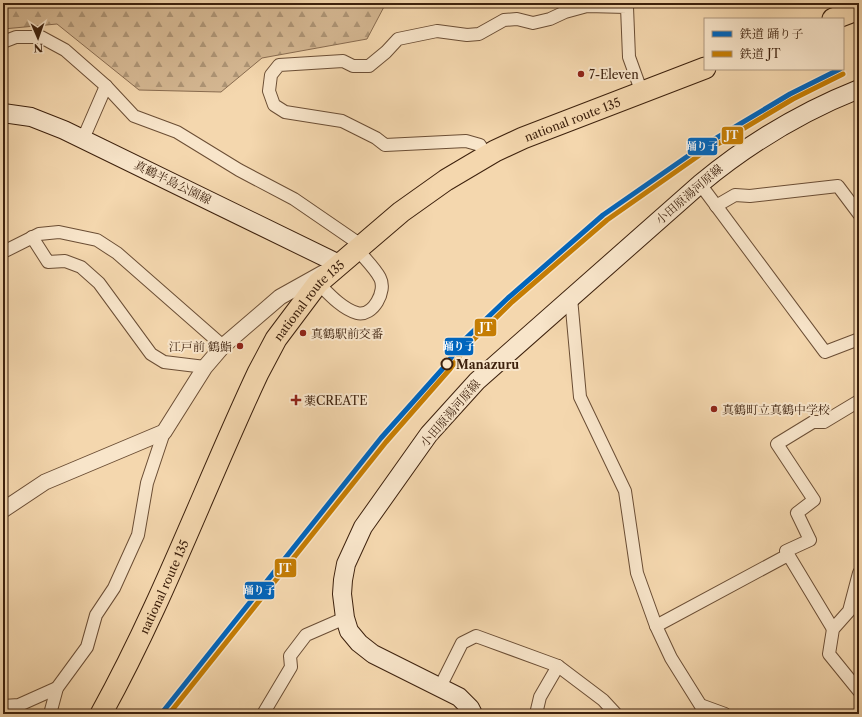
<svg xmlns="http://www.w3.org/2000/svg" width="862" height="717" font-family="'Libre Caslon Text','Noto Serif JP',serif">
	<defs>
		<pattern id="forest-firs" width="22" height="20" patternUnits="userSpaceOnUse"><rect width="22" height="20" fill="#d5b893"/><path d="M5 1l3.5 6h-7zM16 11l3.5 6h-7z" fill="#ae9576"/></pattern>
	</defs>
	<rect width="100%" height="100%" fill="#f4d7ae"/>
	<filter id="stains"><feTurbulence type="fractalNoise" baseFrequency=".005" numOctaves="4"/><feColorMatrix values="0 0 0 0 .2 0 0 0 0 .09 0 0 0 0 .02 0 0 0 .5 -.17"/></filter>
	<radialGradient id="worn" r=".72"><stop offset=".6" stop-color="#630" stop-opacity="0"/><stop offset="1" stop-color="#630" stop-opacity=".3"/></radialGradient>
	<!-- forest -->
	<polygon fill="url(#forest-firs)" stroke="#896c50" points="3,3 386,3 367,39 262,58 221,92 139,90 57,24 3,29"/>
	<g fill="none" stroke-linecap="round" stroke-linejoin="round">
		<defs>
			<g id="minor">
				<polyline points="3,42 16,37 41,37 65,50 106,86 134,116 177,132 239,170 294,199 361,245"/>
				<polyline points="83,139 106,86"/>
				<polyline points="486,156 480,145 466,141 385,145 376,138 342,121 285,112 274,105 269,91 271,75 279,65 343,61 353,66 369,66 386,52 398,39 437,31 467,35 479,34 504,20 517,19 533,23 550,19 565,12 587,6 627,7 629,57 642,93"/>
				<polyline points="700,184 825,352 859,339"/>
				<polyline points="716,206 735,195 750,196 838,186 859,214"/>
				<polyline points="32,237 48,262 65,261 81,267 99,283 151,354 164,362 205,367"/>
				<polyline points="3,252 39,234 59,232 97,240 117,253 223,346"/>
				<path d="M318,283C328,293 342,309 357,313C373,317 387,291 380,278C375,268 364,258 357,249"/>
				<polyline points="571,298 580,397 625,491 637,573 656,626 671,658 706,714"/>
				<polyline points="859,573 849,611 833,629 829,654 859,691"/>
				<polyline points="656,626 788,555"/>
				<polyline points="833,629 786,551 810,540 797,513 814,500 777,444 813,422 824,422 859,401"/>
				<polyline points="440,687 462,643 476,636 558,666 603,700 616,714"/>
				<polyline points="3,706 19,705 57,688"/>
				<polyline points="703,706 725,714"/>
				<polyline points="50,714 57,688 87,647 96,615 114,588 138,535 147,483 164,432"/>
				<polyline points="263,714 291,667 290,656 306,635 345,618"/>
				<polyline points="536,714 540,697 558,666"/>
			</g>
			<polyline id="tertiary" points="3,510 45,482 164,432 205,367 223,346 280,297 323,273"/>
			<g id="secondary">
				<polyline points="3,113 31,117 64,130 339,264"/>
				<path d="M473,714L470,708L459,697L373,654L359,643L349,631L345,618L342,594L343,580L346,564L363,527L429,434L477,381L700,184C747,145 801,112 859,89"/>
			</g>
			<g id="trunk">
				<polyline points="833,19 859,9"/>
				<path id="s1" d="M101,714C162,604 205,486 258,373L276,339L318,283L401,212L446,180L495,151L523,138L705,68"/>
			</g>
		</defs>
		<!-- minor casing -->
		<use href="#minor" stroke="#6b4e35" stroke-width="14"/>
		<!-- tertiary casing -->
		<use href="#tertiary" stroke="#6b4e35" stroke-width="17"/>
		<!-- secondary casing -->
		<use href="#secondary" stroke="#3d210d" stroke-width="20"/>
		<!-- trunk casing -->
		<use href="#trunk" stroke="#3d210d" stroke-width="23"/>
		<!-- minor -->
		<use href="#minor" stroke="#f8e5ca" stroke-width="12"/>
		<!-- tertiary -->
		<use href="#tertiary" stroke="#f8e5ca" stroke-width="15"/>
		<!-- secondary -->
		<use href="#secondary" stroke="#f8e5ca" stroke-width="18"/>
		<!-- trunk -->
		<use href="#trunk" stroke="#f4d7ae" stroke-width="21"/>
		<defs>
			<polyline id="rail-1" points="161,714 381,438 446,365 462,342 508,298 603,215 698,149 790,94 840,69"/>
			<polyline id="rail-2" points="169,714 386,442 450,369 467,346 512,302 607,220 701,154 793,99 843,74"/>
		</defs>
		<!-- rail-1 casing -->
		<use href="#rail-1" stroke="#f8e5ca" stroke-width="8"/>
		<!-- rail-2 casing -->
		<use href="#rail-2" stroke="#f8e5ca" stroke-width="8"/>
		<!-- rail-1 -->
		<use href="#rail-1" stroke="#0065bd" stroke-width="5"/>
		<!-- rail-2 -->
		<use href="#rail-2" stroke="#c57d04" stroke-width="5"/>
	</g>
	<!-- markers -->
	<g fill="#8f2418" stroke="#f8e5ca" stroke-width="1.5">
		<circle cx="581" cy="74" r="4"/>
		<circle cx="303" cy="333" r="4"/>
		<circle cx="240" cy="346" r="4"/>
		<path d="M294 394h4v4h4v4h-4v4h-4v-4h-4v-4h4z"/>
		<circle cx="714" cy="409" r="4"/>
	</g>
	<circle fill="#f8e5ca" stroke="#3d210d" stroke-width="2" cx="447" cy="364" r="5.5"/>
	<g text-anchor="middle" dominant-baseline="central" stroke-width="4" stroke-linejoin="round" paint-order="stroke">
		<!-- poi labels -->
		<g font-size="12" fill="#3d210d" stroke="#f8e5ca" text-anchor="start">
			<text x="589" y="74">7-Eleven</text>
			<text x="311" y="333">真鶴駅前交番</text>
			<text x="232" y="346" text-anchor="end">江戸前 鶴鮨</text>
			<text x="304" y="400">薬CREATE</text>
			<text x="722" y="409">真鶴町立真鶴中学校</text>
		</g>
		<!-- street labels -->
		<g font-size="12" fill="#3d210d" stroke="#f8e5ca">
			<text stroke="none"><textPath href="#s1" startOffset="789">national route 135</textPath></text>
			<text transform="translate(173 182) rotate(26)">真鶴半島公園線</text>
			<text transform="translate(689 194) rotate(-41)">小田原湯河原線</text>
			<text stroke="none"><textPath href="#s1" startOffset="465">national route 135</textPath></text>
			<text transform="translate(450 413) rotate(-49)">小田原湯河原線</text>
			<text stroke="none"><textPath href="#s1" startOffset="142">national route 135</textPath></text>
		</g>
		<!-- stop labels -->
		<g font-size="12" font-weight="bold" fill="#3d210d" stroke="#f8e5ca" text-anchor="start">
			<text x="456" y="364">Manazuru</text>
		</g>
	</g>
	<g stroke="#f8e5ca" stroke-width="1.5">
		<rect x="721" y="126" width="23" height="19" rx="4" fill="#c57d04"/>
		<rect x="687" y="137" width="31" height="19" rx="4" fill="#0065bd"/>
		<rect x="474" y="318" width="23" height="19" rx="4" fill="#c57d04"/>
		<rect x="444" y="337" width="30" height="19" rx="4" fill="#0065bd"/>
		<rect x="274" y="558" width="23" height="20" rx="4" fill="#c57d04"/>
		<rect x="244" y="581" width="31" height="19" rx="4" fill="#0065bd"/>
	</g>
	<g font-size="11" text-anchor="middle" font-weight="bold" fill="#fff">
		<text x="732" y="139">JT</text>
		<text x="702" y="150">踊り子</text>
		<text x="486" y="331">JT</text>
		<text x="459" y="350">踊り子</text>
		<text x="285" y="572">JT</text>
		<text x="259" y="594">踊り子</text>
	</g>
	<!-- margin -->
	<rect width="862" height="717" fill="none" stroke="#f4d7ae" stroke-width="16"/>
	<rect x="4" y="4" width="854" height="709" fill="none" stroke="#3d210d" stroke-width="2"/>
	<rect x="8" y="8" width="846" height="701" fill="none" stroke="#3d210d"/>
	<!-- legend -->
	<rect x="704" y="18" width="140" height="52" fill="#f8e5ca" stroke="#ad977e"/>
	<rect x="712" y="31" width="20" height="6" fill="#0065bd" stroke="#ad977e"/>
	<text x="740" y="38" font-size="12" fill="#3d210d">鉄道 踊り子</text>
	<rect x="712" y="51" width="20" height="6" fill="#c57d04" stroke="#ad977e"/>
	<text x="740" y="58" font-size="12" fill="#3d210d">鉄道 JT</text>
	<!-- north arrow -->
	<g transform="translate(38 38) rotate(178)" stroke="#f8e5ca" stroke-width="3" paint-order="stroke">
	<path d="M0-3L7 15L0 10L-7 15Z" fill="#3d210d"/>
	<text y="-6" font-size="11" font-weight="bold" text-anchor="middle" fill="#3d210d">N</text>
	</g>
	<rect width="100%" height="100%" filter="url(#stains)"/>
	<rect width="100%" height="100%" fill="url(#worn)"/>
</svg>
